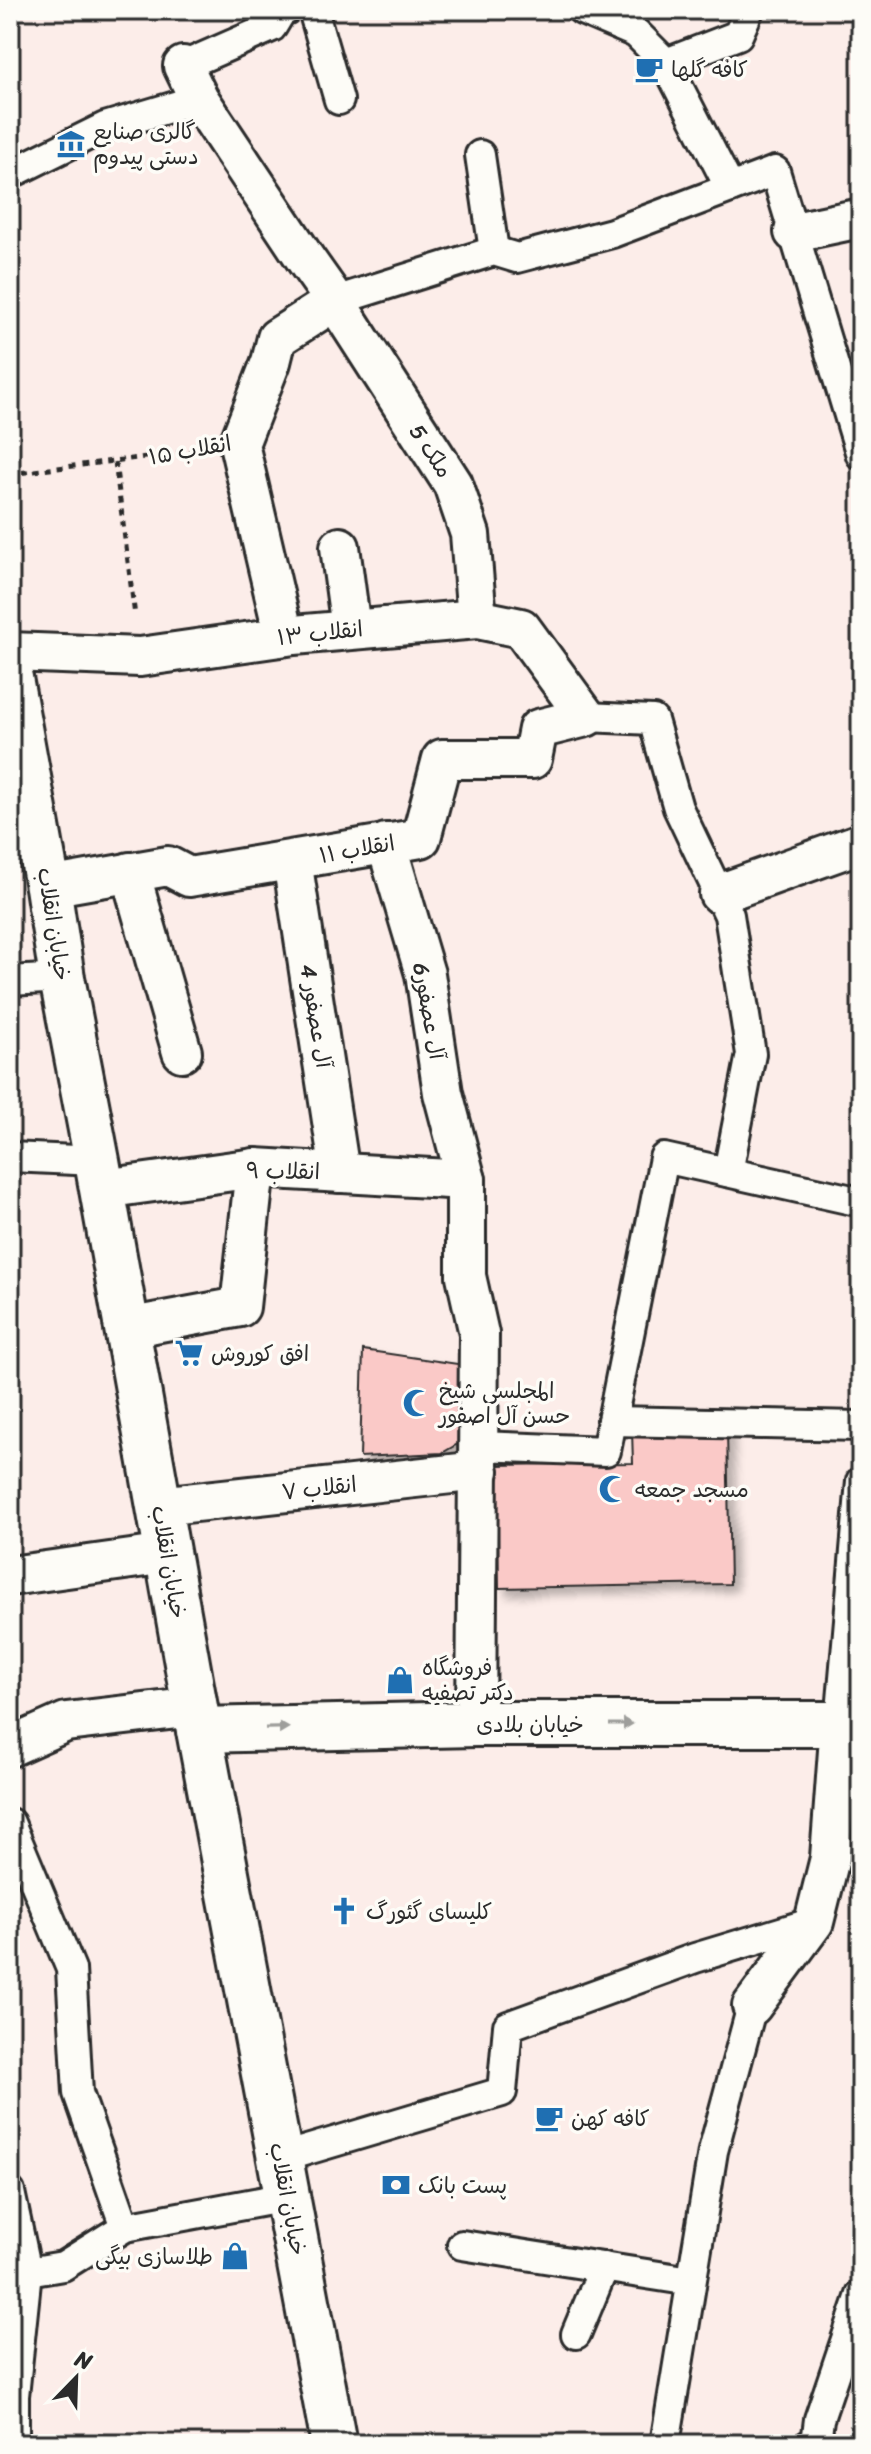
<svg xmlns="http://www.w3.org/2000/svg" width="871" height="2454" font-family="Sriracha,'Playpen Sans Arabic',sans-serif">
	<defs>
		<filter id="shadow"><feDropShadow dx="7" dy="7" stdDeviation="4" flood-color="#0004"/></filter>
	</defs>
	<rect width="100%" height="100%" fill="#fcede9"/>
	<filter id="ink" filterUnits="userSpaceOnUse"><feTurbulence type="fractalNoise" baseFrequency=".0125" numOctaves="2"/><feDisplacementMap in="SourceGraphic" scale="16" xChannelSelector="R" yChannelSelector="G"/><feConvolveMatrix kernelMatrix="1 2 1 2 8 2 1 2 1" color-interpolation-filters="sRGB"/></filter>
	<g filter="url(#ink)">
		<!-- building -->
		<g fill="#fac9c7" stroke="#2b2b2b" stroke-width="2" filter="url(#shadow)">
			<polygon points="363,1350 478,1367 468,1438 442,1453 360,1457"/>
			<polygon points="727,1429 730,1584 499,1588 497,1465 633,1463 632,1430"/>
		</g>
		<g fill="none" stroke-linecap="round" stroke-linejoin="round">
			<defs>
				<g id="pedestrian">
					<polyline points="313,10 339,100"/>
					<polyline points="582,10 636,33 666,63 730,188"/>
					<polyline points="666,63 738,35 749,10"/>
					<polyline points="183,66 272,27 281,12 286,10"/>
					<polyline points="480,155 494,251"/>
					<polyline points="10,174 105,127 199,99"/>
					<polyline points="335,301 494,251 517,258 612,233 775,171 861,455"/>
					<polyline points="586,717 653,720 678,808 729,915 751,1054 728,1172"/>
					<polyline points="10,981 62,978"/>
					<polyline points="10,1157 97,1161"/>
					<polyline points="612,1421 861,1426"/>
					<polyline points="478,1446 606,1451 664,1158 861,1202"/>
					<polyline points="840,1724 861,1481"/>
					<polyline points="10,1823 71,1969 78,2093 125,2227"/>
					<polyline points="280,2158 502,2092 508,2026 695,1958 814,1922"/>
					<polyline points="10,2192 27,2272 14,2396 14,2444"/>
					<polyline points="462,2245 691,2281"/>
					<polyline points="10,2275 63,2266 125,2227 287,2197"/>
					<polyline points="576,2334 604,2267"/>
					<polyline points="665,2444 713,2151 752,2006"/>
					<polyline points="810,2444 816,2443 819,2419 861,2295"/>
				</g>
				<g id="minor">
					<polyline points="183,66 199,99 306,260 335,301 453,484 470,534 477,619"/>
					<polyline points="794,232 861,218"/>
					<polyline points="340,547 351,629"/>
					<polyline points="284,636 239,444 271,362 277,338 335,301"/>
					<polyline points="10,652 140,657 294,635 477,619 521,628 586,717 538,729 532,759 442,759 421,838 189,877 168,866 48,887"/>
					<polyline points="386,843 425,974 443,1093 466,1180 466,1276 479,1334 476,1724"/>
					<polyline points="292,860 340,1173"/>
					<polyline points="130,872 182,1052"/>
					<polyline points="719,894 861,843"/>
					<polyline points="103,1189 255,1168 466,1180"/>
					<polyline points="127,1328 240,1307 255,1168"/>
					<polyline points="159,1506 479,1471"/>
					<polyline points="10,1576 167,1554"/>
					<polyline points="10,1747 66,1722 195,1707"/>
					<polyline points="752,2006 814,1922 830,1858 840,1724"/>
				</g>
				<g id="tertiary">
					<polyline points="10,678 48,887 62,978 97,1161 199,1730 334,2444"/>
					<polyline points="199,1730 476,1724 861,1724"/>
				</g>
			</defs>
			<!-- pedestrian casing -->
			<use href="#pedestrian" stroke="#2b2b2b" stroke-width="34"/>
			<!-- minor casing -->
			<use href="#minor" stroke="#2b2b2b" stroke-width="44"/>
			<!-- tertiary casing -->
			<use href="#tertiary" stroke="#2b2b2b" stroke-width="50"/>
			<!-- path -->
			<g stroke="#2b2b2b" stroke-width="5" stroke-dasharray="6 6" stroke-linecap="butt">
				<polyline points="115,462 135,616"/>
				<polyline points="10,474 202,450"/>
			</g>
			<!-- pedestrian -->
			<use href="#pedestrian" stroke="#fdfcf7" stroke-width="28"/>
			<!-- minor -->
			<use href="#minor" stroke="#fdfcf7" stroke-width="38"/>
			<!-- tertiary -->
			<use href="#tertiary" stroke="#fdfcf7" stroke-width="44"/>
		</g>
		<!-- one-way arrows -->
		<defs><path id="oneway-solid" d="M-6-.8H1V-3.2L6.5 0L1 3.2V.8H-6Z" transform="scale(2)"/></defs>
		<g fill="#9e9e9b">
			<use href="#oneway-solid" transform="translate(621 1724)"/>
			<use href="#oneway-solid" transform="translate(277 1728) rotate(-1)"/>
		</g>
	</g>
	<!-- icons -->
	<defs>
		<symbol id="cafe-bare" viewBox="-9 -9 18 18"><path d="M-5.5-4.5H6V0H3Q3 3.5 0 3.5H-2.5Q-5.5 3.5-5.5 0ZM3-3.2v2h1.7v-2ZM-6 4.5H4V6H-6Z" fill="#1f6fb2" stroke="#fdfcf7" stroke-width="2.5" paint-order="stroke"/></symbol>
		<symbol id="museum-bare" viewBox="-9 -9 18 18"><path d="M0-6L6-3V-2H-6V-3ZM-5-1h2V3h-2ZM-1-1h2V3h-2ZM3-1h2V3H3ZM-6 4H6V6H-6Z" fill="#1f6fb2" stroke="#fdfcf7" stroke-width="2.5" paint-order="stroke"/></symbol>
		<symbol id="supermarket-bare" viewBox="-9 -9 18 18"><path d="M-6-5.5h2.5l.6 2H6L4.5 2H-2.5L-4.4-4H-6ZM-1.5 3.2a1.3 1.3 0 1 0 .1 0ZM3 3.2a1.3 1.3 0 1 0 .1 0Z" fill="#1f6fb2" stroke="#fdfcf7" stroke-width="2.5" paint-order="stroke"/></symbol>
		<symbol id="mosque-bare" viewBox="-9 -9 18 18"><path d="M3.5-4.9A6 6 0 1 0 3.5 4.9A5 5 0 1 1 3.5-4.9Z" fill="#1f6fb2" stroke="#fdfcf7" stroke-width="2.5" paint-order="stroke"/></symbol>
		<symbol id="shop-bare" viewBox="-9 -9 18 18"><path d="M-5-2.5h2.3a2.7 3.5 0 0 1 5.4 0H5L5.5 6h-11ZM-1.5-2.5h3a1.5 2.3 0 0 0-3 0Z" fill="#1f6fb2" stroke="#fdfcf7" stroke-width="2.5" paint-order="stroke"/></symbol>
		<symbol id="church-bare" viewBox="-9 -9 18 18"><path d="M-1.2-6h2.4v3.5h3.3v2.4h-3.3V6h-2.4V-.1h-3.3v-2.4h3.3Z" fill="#1f6fb2" stroke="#fdfcf7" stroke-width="2.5" paint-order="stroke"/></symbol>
		<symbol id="bank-bare" viewBox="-9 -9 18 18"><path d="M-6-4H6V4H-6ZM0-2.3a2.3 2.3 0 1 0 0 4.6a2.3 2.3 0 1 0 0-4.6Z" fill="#1f6fb2" stroke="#fdfcf7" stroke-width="2.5" paint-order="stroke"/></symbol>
	</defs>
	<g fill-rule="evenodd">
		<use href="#cafe-bare" x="629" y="49" width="40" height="40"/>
		<use href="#museum-bare" x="51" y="124" width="40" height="40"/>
		<use href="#supermarket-bare" x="169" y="1333" width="40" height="40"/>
		<use href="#mosque-bare" x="397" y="1383" width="40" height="40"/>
		<use href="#mosque-bare" x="593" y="1469" width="40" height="40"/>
		<use href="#shop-bare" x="380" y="1660" width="40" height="40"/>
		<use href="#church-bare" x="324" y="1891" width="40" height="40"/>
		<use href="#cafe-bare" x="529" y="2098" width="40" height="40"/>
		<use href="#bank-bare" x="376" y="2165" width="40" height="40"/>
		<use href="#shop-bare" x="215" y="2236" width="40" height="40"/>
	</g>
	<g text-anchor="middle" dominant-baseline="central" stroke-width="7" stroke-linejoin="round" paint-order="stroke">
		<!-- poi labels -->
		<g font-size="22" fill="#2b2b2b" stroke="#fdfcf7" text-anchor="start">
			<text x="671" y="69">کافه گلها</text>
			<text x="93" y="131">گالری صنایع<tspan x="93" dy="25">دستی پیدوم</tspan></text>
			<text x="211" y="1353">افق کوروش</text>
			<text x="439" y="1390">المجلسی شیخ<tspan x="439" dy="25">حسن آل اصفور</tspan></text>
			<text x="635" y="1489">مسجد جمعه</text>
			<text x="422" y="1667">فروشگاه<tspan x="422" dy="25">دکتر تصفیه</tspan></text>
			<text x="366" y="1911">کلیسای گئورگ</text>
			<text x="571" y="2118">کافه کهن</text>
			<text x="418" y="2185">پست بانک</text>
			<text x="213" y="2256" text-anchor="end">طلاسازی بیگی</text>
		</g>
		<!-- street labels -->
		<g font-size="22" fill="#2b2b2b" stroke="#fdfcf7">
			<text transform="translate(190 450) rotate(-10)">انقلاب ۱۵</text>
			<text transform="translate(431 451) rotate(57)">ملک 5</text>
			<text transform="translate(320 633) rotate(-6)">انقلاب ۱۳</text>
			<text transform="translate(357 849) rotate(-10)">انقلاب ۱۱</text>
			<text transform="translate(54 924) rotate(81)">خیابان انقلاب</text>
			<text transform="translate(429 1011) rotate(80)">آل عصفور6</text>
			<text transform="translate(316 1016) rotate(81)">آل عصفور 4</text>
			<text transform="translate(283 1171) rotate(1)">انقلاب ۹</text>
			<text transform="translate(319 1488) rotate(-6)">انقلاب ۷</text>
			<text transform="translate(169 1562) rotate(80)">خیابان انقلاب</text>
			<text x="530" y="1724">خیابان بلادی</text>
			<text transform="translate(288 2199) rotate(79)">خیابان انقلاب</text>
		</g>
	</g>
	<!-- margin -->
	<rect width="871" height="2454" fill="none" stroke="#fdfcf7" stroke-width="40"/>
	<rect x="20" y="20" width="831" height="2414" fill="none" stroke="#2b2b2b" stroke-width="3" filter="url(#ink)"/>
	<!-- north arrow -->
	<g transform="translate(76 2378) rotate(23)" stroke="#fdfcf7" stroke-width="6" paint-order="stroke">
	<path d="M0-6L14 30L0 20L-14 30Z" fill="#2b2b2b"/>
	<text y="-12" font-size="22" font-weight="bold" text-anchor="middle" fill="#2b2b2b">N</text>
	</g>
</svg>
